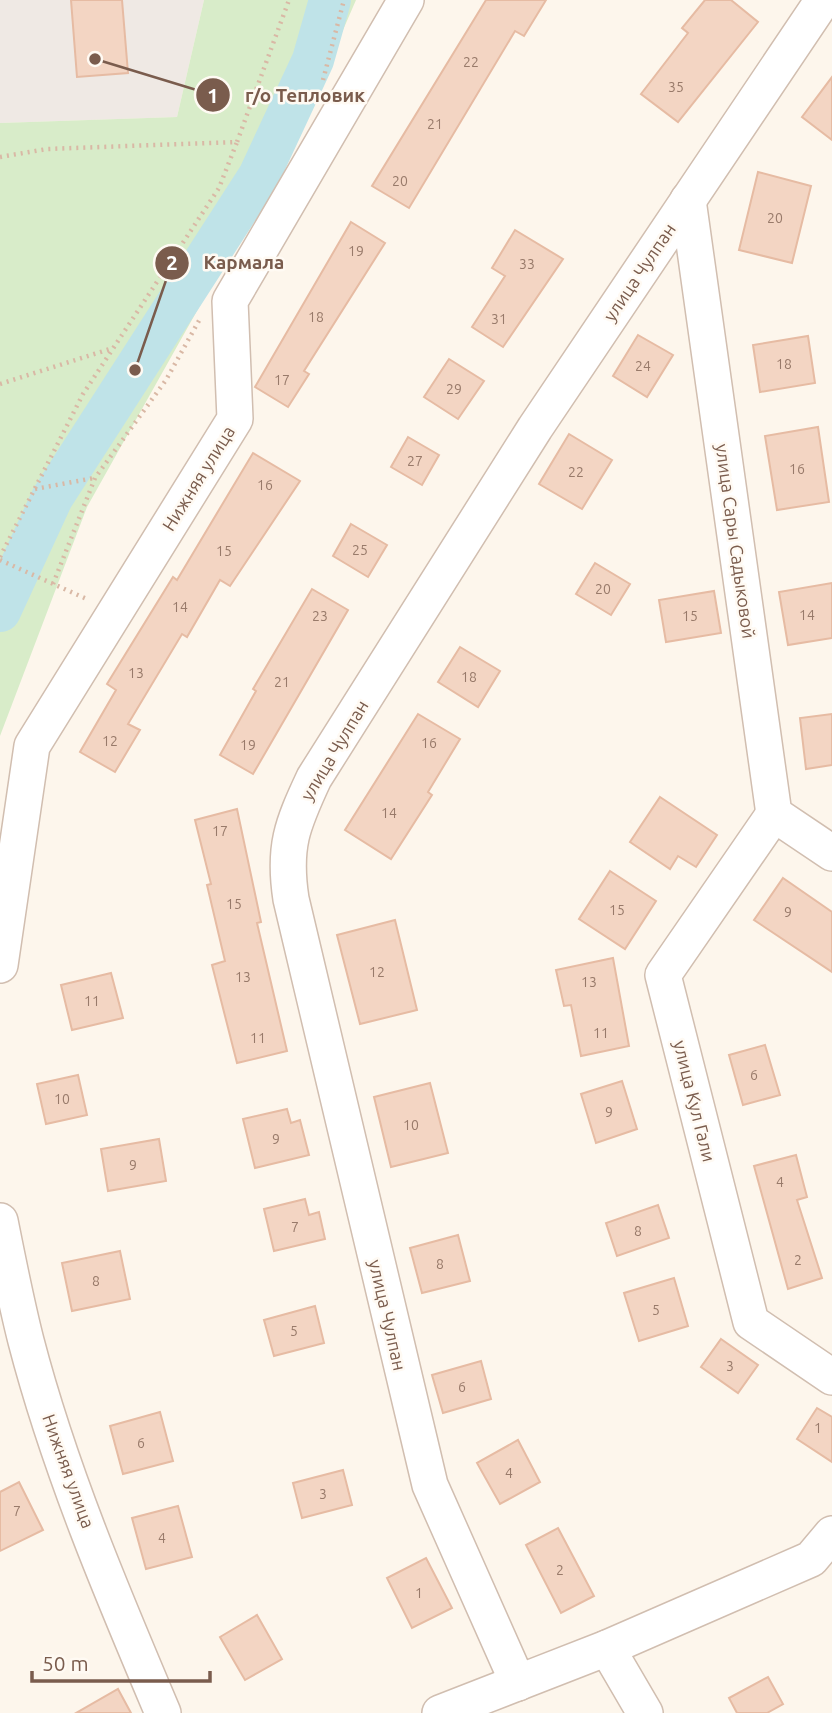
<svg xmlns="http://www.w3.org/2000/svg" width="832" height="1713" font-family="Ubuntu,sans-serif">
	<rect width="100%" height="100%" fill="#fdf6ec"/>
	<!-- industrial -->
	<polygon fill="#efe9e4" points="0,0 204,0 177,117 0,123"/>
	<!-- green -->
	<polygon fill="#d8ecc9" points="204,0 356,0 304,120 87,507 0,736 0,123 177,117"/>
	<g fill="none" stroke-linecap="round" stroke-linejoin="round">
		<!-- river -->
		<polyline stroke="#bfe3e8" stroke-width="42" points="0,611 52,498 259,176 313,60 330,0"/>
	</g>
	<!-- building -->
	<g fill="#f3d5c3" stroke="#e6bba3" stroke-width="2">
		<polygon points="71,0 122,0 128,73 77,77"/>
		<polygon points="486,0 546,0 524,36 515,31 409,208 372,186"/>
		<polygon points="705,0 731,0 758,22 678,122 641,94 688,33 682,28"/>
		<polygon points="832,77 832,140 802,117"/>
		<polygon points="758,172 811,186 792,263 739,250"/>
		<polygon points="351,222 385,243 304,371 309,374 288,407 255,387"/>
		<polygon points="515,230 563,259 503,347 472,327 505,276 492,268"/>
		<polygon points="638,335 673,355 647,397 613,376"/>
		<polygon points="808,336 815,383 760,392 753,345"/>
		<polygon points="449,359 484,381 458,419 424,397"/>
		<polygon points="818,427 829,502 777,510 765,436"/>
		<polygon points="569,434 612,460 582,509 539,484"/>
		<polygon points="408,437 439,455 422,485 391,467"/>
		<polygon points="253,453 300,481 230,586 220,580 187,637 182,634 128,724 140,730 115,772 80,752 116,690 107,684 173,577 177,580"/>
		<polygon points="351,524 387,545 368,577 333,556"/>
		<polygon points="595,563 630,584 611,615 576,594"/>
		<polygon points="832,583 832,638 788,645 779,592"/>
		<polygon points="312,589 348,610 253,774 220,755 256,691 253,689"/>
		<polygon points="714,591 721,633 666,642 659,600"/>
		<polygon points="460,647 500,671 478,707 438,682"/>
		<polygon points="418,714 460,739 428,792 432,795 391,859 345,830"/>
		<polygon points="832,714 832,765 806,769 800,718"/>
		<polygon points="660,797 717,835 696,867 678,856 670,869 630,842"/>
		<polygon points="237,809 261,922 257,923 287,1051 237,1063 212,965 225,961 207,885 211,884 195,820"/>
		<polygon points="610,871 656,901 625,949 579,919"/>
		<polygon points="783,878 832,912 832,972 754,920"/>
		<polygon points="395,920 417,1010 360,1024 337,935"/>
		<polygon points="613,958 629,1046 581,1056 571,1005 564,1006 556,970"/>
		<polygon points="111,973 123,1018 72,1030 61,985"/>
		<polygon points="765,1045 780,1095 743,1105 729,1055"/>
		<polygon points="78,1075 87,1115 46,1124 37,1084"/>
		<polygon points="622,1081 637,1129 596,1143 581,1094"/>
		<polygon points="430,1083 448,1153 391,1167 374,1097"/>
		<polygon points="287,1109 291,1123 300,1120 309,1155 255,1168 243,1119"/>
		<polygon points="159,1139 166,1181 108,1191 101,1149"/>
		<polygon points="796,1155 807,1197 797,1200 822,1278 788,1289 754,1166"/>
		<polygon points="305,1199 309,1215 319,1212 325,1239 274,1251 264,1209"/>
		<polygon points="658,1205 669,1238 617,1256 606,1223"/>
		<polygon points="458,1235 470,1281 422,1293 410,1248"/>
		<polygon points="120,1251 130,1299 72,1311 62,1263"/>
		<polygon points="674,1278 688,1326 639,1341 624,1293"/>
		<polygon points="315,1306 324,1343 274,1356 264,1320"/>
		<polygon points="721,1339 758,1365 738,1393 701,1367"/>
		<polygon points="481,1361 491,1399 443,1413 432,1375"/>
		<polygon points="817,1408 832,1417 832,1462 797,1439"/>
		<polygon points="160,1412 173,1461 123,1474 110,1426"/>
		<polygon points="518,1440 540,1482 500,1504 477,1463"/>
		<polygon points="343,1470 352,1505 302,1518 293,1483"/>
		<polygon points="19,1482 43,1530 0,1551 0,1492"/>
		<polygon points="178,1506 192,1557 146,1569 132,1518"/>
		<polygon points="558,1528 594,1596 561,1613 526,1545"/>
		<polygon points="426,1558 452,1608 412,1628 387,1578"/>
		<polygon points="257,1615 282,1659 245,1680 220,1637"/>
		<polygon points="768,1677 783,1704 767,1713 737,1713 729,1698"/>
		<polygon points="118,1689 131,1713 76,1713"/>
	</g>
	<g fill="none" stroke-linecap="round" stroke-linejoin="round">
		<defs>
			<g id="minor">
				<polyline points="688,200 774,814 832,853"/>
				<polyline points="774,814 663,975 751,1322 832,1377"/>
				<polyline points="0,965 32,746 235,419 230,301 406,0"/>
				<path d="M0,1221C8,1261 16,1302 26,1341C59,1468 112,1593 163,1713"/>
				<polyline points="607,1648 645,1713"/>
				<path d="M518,1683L430,1485L291,899C283,847 292,825 314,778L535,428L823,0"/>
				<polyline points="440,1713 607,1648 811,1559 832,1534"/>
			</g>
		</defs>
		<!-- minor casing -->
		<use href="#minor" stroke="#d1beb0" stroke-width="38"/>
		<!-- path -->
		<g stroke="#d9b8a5" stroke-width="4.5" stroke-dasharray="2 5" stroke-linecap="butt">
			<polyline points="323,80 344,0"/>
			<polyline points="0,157 47,149 237,142 289,0"/>
			<polyline points="0,384 113,348"/>
			<polyline points="35,489 94,478"/>
			<polyline points="0,557 83,394 219,188 237,142"/>
			<polyline points="0,560 89,600"/>
			<polyline points="53,584 95,478 166,380 201,317"/>
		</g>
		<!-- minor -->
		<use href="#minor" stroke="#fff" stroke-width="35"/>
	</g>
	<g text-anchor="middle" dominant-baseline="central" stroke-width="5" stroke-linejoin="round" paint-order="stroke">
		<!-- number labels -->
		<g font-size="14" fill="#987a6a">
			<text x="471" y="62">22</text>
			<text x="676" y="87">35</text>
			<text x="435" y="124">21</text>
			<text x="400" y="181">20</text>
			<text x="775" y="218">20</text>
			<text x="356" y="251">19</text>
			<text x="527" y="264">33</text>
			<text x="316" y="317">18</text>
			<text x="499" y="319">31</text>
			<text x="784" y="364">18</text>
			<text x="643" y="366">24</text>
			<text x="282" y="380">17</text>
			<text x="454" y="389">29</text>
			<text x="415" y="461">27</text>
			<text x="797" y="469">16</text>
			<text x="576" y="472">22</text>
			<text x="265" y="485">16</text>
			<text x="360" y="550">25</text>
			<text x="224" y="551">15</text>
			<text x="603" y="589">20</text>
			<text x="180" y="607">14</text>
			<text x="807" y="615">14</text>
			<text x="320" y="616">23</text>
			<text x="690" y="616">15</text>
			<text x="136" y="673">13</text>
			<text x="469" y="677">18</text>
			<text x="282" y="682">21</text>
			<text x="110" y="741">12</text>
			<text x="429" y="743">16</text>
			<text x="248" y="745">19</text>
			<text x="389" y="813">14</text>
			<text x="220" y="831">17</text>
			<text x="234" y="904">15</text>
			<text x="617" y="910">15</text>
			<text x="788" y="912">9</text>
			<text x="377" y="972">12</text>
			<text x="243" y="977">13</text>
			<text x="589" y="982">13</text>
			<text x="92" y="1001">11</text>
			<text x="601" y="1033">11</text>
			<text x="258" y="1038">11</text>
			<text x="754" y="1075">6</text>
			<text x="62" y="1099">10</text>
			<text x="609" y="1112">9</text>
			<text x="411" y="1125">10</text>
			<text x="276" y="1139">9</text>
			<text x="133" y="1165">9</text>
			<text x="780" y="1182">4</text>
			<text x="295" y="1227">7</text>
			<text x="638" y="1231">8</text>
			<text x="798" y="1260">2</text>
			<text x="440" y="1264">8</text>
			<text x="96" y="1281">8</text>
			<text x="656" y="1310">5</text>
			<text x="294" y="1331">5</text>
			<text x="730" y="1366">3</text>
			<text x="462" y="1387">6</text>
			<text x="818" y="1428">1</text>
			<text x="141" y="1443">6</text>
			<text x="509" y="1473">4</text>
			<text x="323" y="1494">3</text>
			<text x="17" y="1511">7</text>
			<text x="162" y="1538">4</text>
			<text x="560" y="1570">2</text>
			<text x="419" y="1593">1</text>
		</g>
		<!-- street labels -->
		<g font-size="18" fill="#7a5c4d" stroke="#fffaf3">
			<text transform="translate(639 272) rotate(-56)">улица Чулпан</text>
			<text transform="translate(198 478) rotate(-58)">Нижняя улица</text>
			<text transform="translate(736 541) rotate(82)">улица Сары Садыковой</text>
			<text transform="translate(334 750) rotate(-59)">улица Чулпан</text>
			<text transform="translate(695 1101) rotate(76)">улица Кул Гали</text>
			<text transform="translate(388 1315) rotate(77)">улица Чулпан</text>
			<text transform="translate(69 1471) rotate(70)">Нижняя улица</text>
		</g>
	</g>
	<!-- callouts -->
	<path fill="none" stroke="#7a5c4d" stroke-width="2.5" d="M95 59L213 95M135 370L172 263"/>
	<g fill="#7a5c4d" stroke="#fffaf3" stroke-width="2.5">
		<circle cx="95" cy="59" r="7"/>
		<circle cx="135" cy="370" r="7"/>
		<circle cx="213" cy="95" r="18"/>
		<circle cx="172" cy="263" r="18"/>
	</g>
	<g font-size="21" text-anchor="middle" font-weight="bold" fill="#fff">
		<text x="213" y="103">1</text>
		<text x="172" y="270">2</text>
	</g>
	<g font-size="19" text-anchor="middle" font-weight="bold" fill="#7a5c4d" stroke="#fffaf3" stroke-width="5" stroke-linejoin="round" paint-order="stroke">
		<text x="305" y="102">г/о Тепловик</text>
		<text x="244" y="269">Кармала</text>
	</g>
	<!-- scale -->
	<path d="M32 1671v10h178v-10" fill="none" stroke="#7a5c4d" stroke-width="3.5"/>
	<text x="42" y="1671" font-size="21" fill="#7a5c4d" stroke="#fffaf3" stroke-width="5" paint-order="stroke">50 m</text>
</svg>
